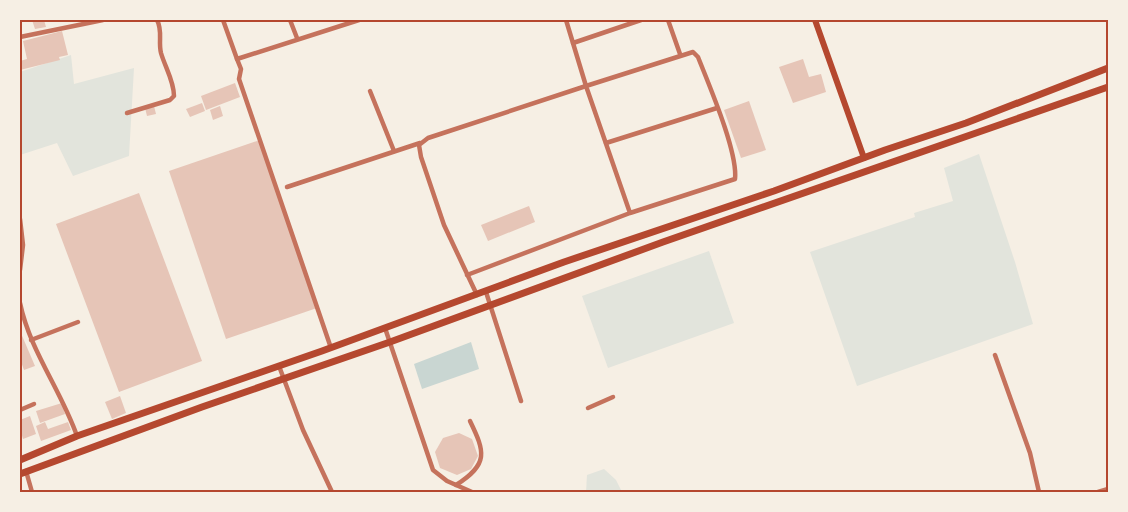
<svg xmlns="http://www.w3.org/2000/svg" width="1128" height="512" font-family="'Work Sans',sans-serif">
	<rect width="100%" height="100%" fill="#f6efe4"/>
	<!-- green -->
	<g fill="#e2e4dc">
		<polygon points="71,55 74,84 134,68 129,156 73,176 57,143 20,155 20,72"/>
		<polygon points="979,154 1015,262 1033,324 857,386 810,252 915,217 914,213 953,201 944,168"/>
		<polygon points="709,251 734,323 608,368 582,296"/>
		<polygon points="604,469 616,480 622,492 586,492 587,475"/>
	</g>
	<!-- water -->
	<polygon fill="#c9d6d2" points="471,342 479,369 422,389 414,364"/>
	<!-- building -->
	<g fill="#e6c5b7">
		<polygon points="32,20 44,20 46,27 35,29"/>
		<polygon points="62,31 68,55 59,57 60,60 20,70 20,61 27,59 23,41"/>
		<polygon points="803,59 809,77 821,74 826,92 793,103 779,67"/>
		<polygon points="235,83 240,97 206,110 201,96"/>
		<polygon points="749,101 766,150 741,158 724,110"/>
		<polygon points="202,103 205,111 190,117 186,109"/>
		<polygon points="154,106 156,114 147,116 145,108"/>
		<polygon points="220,106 223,116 213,120 210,110"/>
		<polygon points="260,140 317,308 226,339 169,171"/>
		<polygon points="139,193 202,361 119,392 56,224"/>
		<polygon points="529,206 535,222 488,241 481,225"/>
		<polygon points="20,331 35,366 24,370 20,359"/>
		<polygon points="120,396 126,413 112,419 105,402"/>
		<polygon points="62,403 65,414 40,423 36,411"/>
		<polygon points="30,416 36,434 23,439 20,429 20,420"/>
		<polygon points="45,422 48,429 68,422 71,430 41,441 36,426"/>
		<polygon points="459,433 472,439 478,456 471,469 457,475 440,468 435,452 443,438"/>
	</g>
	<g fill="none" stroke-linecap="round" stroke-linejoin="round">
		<!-- minor -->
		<g stroke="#c5725c" stroke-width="4.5">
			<polyline points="223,20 237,59 359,20"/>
			<polyline points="290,20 297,38"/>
			<polyline points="668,20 680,54"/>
			<polyline points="20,37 103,20"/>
			<polyline points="573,43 641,20"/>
			<polyline points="237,59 241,69 239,79 331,348"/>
			<polyline points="370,91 394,151"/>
			<path d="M127,113L170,100L174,96C174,81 165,67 161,53C158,41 163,31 157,20"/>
			<polyline points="606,143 717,108"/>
			<polyline points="287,187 420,143"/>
			<polyline points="20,219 23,245 20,270"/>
			<path d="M467,275L630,213L735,179C738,152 709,85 698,57L693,52L586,86L630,213"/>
			<polyline points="486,292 521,401"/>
			<polyline points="477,295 444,225 421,157 419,145 428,138 586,86 566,20"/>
			<path d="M20,303C30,351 61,390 77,436"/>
			<polyline points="385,328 433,470 447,481 472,492"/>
			<polyline points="31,340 78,322"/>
			<polyline points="995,355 1030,453 1039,492"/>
			<polyline points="279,366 303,430 332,492"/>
			<polyline points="588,408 613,397"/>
			<polyline points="20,410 34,404"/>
			<polyline points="26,471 32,492"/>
			<path d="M456,485C489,464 485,452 470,421"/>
			<polyline points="1098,492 1108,489"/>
		</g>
		<!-- secondary -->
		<polyline stroke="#b5482f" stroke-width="6" points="815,20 864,158"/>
		<!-- trunk -->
		<g stroke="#b5482f" stroke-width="7">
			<polyline points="20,460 77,436 322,351 564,262 774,191 885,150 966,123 1108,68"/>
			<polyline points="20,474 202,407 390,342 663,242 1108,87"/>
		</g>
	</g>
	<!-- border -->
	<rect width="1128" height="512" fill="none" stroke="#f6efe4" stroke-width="42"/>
	<rect x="21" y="21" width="1086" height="470" fill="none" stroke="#b5482f" stroke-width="2"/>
</svg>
